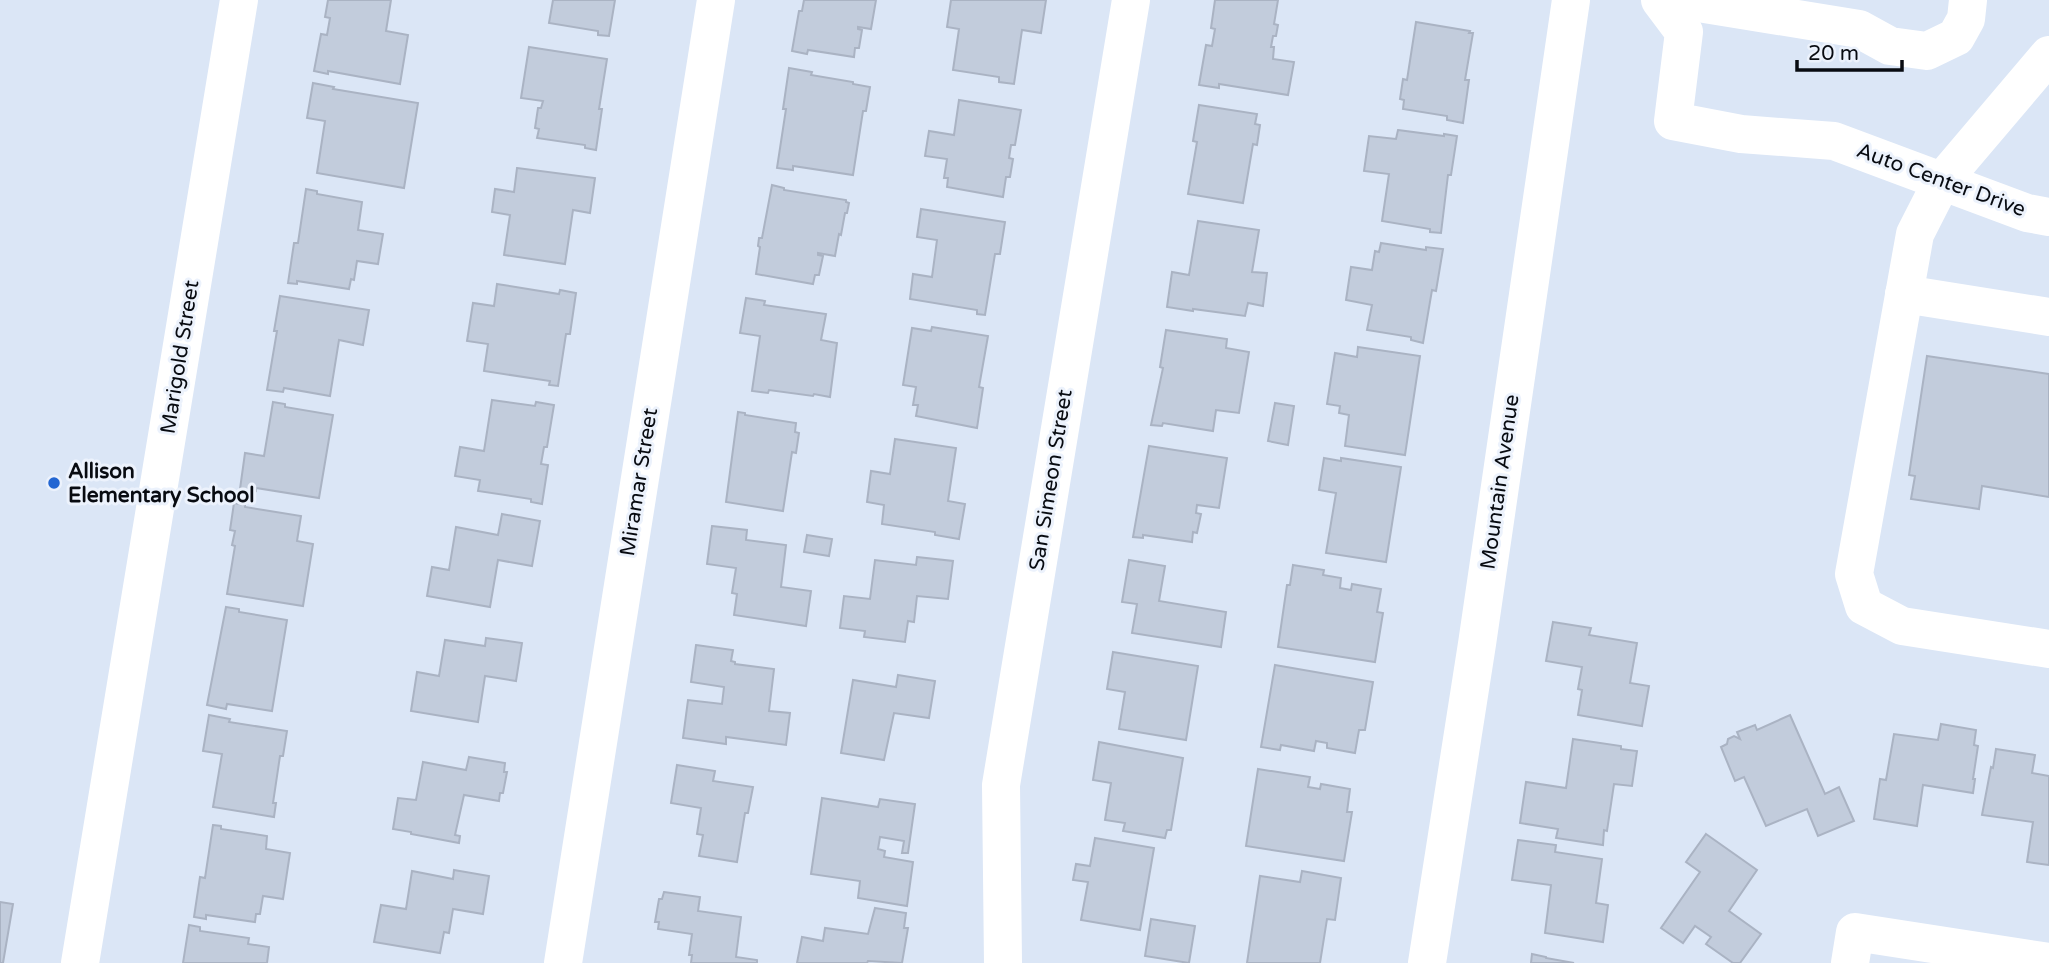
<svg xmlns="http://www.w3.org/2000/svg" width="2049" height="963" font-family="'Varela Round',sans-serif">
	<rect width="100%" height="100%" fill="#dbe6f6"/>
	<!-- building -->
	<g fill="#c2ccdc" stroke="#aab3c3" stroke-width="2">
		<polygon points="328,0 391,0 386,31 408,35 400,84 328,71 328,74 314,71 321,34 327,35 330,18 325,17"/>
		<polygon points="553,0 615,0 609,36 598,35 598,31 549,23"/>
		<polygon points="804,0 876,0 871,29 858,27 858,29 862,30 859,48 855,48 854,57 808,50 807,54 792,51 799,11 802,11"/>
		<polygon points="951,0 1046,0 1041,33 1022,30 1014,84 999,82 999,77 953,70 959,29 947,27"/>
		<polygon points="1215,0 1278,0 1274,24 1278,25 1276,36 1273,36 1271,47 1274,47 1273,59 1294,62 1288,95 1219,84 1219,88 1199,85 1206,45 1212,46 1215,29 1211,28"/>
		<polygon points="1416,22 1470,31 1469,33 1473,33 1465,80 1469,80 1463,123 1447,120 1447,116 1403,109 1404,100 1400,99 1403,79 1407,80"/>
		<polygon points="529,47 607,59 599,109 602,109 596,150 585,148 585,145 537,138 539,129 535,128 538,108 541,108 543,101 521,98"/>
		<polygon points="789,68 812,72 811,75 853,82 853,84 870,87 866,111 863,111 853,175 793,166 793,170 777,168 786,109 783,109"/>
		<polygon points="313,83 334,87 333,89 418,103 404,188 317,173 325,121 307,118"/>
		<polygon points="959,100 1021,110 1015,145 1011,145 1009,158 1013,159 1010,177 1006,177 1003,197 947,187 948,178 944,178 947,159 925,156 929,131 954,135"/>
		<polygon points="1199,105 1257,114 1255,124 1260,125 1257,145 1253,144 1243,203 1188,194 1197,142 1193,141"/>
		<polygon points="1398,130 1444,136 1444,134 1457,136 1451,175 1448,175 1441,233 1430,232 1430,229 1382,221 1389,174 1364,171 1369,136 1396,139"/>
		<polygon points="517,168 595,178 590,213 573,210 565,264 504,255 510,215 492,212 495,189 514,192"/>
		<polygon points="772,185 784,188 784,190 846,200 846,202 849,203 847,213 845,213 841,235 839,234 835,256 818,253 818,255 823,256 819,275 815,275 813,284 756,274 760,247 758,246 759,238 762,238"/>
		<polygon points="306,189 317,191 317,194 362,202 358,230 383,234 378,264 357,261 354,280 351,279 349,289 297,281 297,284 288,283 294,243 298,243"/>
		<polygon points="921,209 1005,222 1000,254 995,254 985,315 977,314 977,310 910,299 913,274 932,277 937,240 917,237"/>
		<polygon points="1198,221 1259,230 1252,272 1267,273 1263,306 1248,303 1245,316 1193,309 1193,311 1167,307 1172,272 1189,275"/>
		<polygon points="1381,243 1426,250 1426,247 1443,249 1436,291 1432,290 1423,343 1411,340 1411,337 1367,330 1372,305 1346,300 1351,267 1372,270 1375,251 1379,252"/>
		<polygon points="497,284 559,294 560,290 576,293 570,334 566,334 558,386 549,385 550,381 484,371 488,344 467,341 473,303 494,306"/>
		<polygon points="280,296 369,310 363,345 339,340 330,396 284,388 283,392 267,390 277,331 274,331"/>
		<polygon points="746,298 765,301 764,305 826,314 821,340 837,343 830,397 814,394 813,396 769,390 768,393 752,391 760,336 740,333"/>
		<polygon points="932,327 988,336 979,387 983,388 977,428 916,416 918,405 913,405 916,387 903,385 912,328 931,331"/>
		<polygon points="1166,330 1227,339 1226,348 1249,352 1239,413 1216,410 1213,431 1163,423 1162,426 1151,425 1163,368 1160,367"/>
		<polygon points="1358,347 1420,356 1405,455 1345,446 1349,415 1339,413 1340,406 1327,404 1335,353 1357,357"/>
		<polygon points="1927,356 2049,374 2049,497 1982,486 1979,509 1911,499 1915,476 1909,475"/>
		<polygon points="492,400 535,406 536,402 554,405 547,447 544,447 541,464 548,465 542,504 531,502 531,499 478,491 480,480 455,476 460,447 484,451"/>
		<polygon points="273,402 285,404 285,407 333,415 319,498 256,488 256,491 240,489 245,453 264,456"/>
		<polygon points="1275,403 1294,406 1288,445 1268,441"/>
		<polygon points="738,412 745,413 745,415 796,423 795,432 799,433 796,453 792,452 783,511 726,502"/>
		<polygon points="895,439 956,448 948,501 965,504 959,539 935,535 935,532 882,524 884,505 867,502 871,471 890,474"/>
		<polygon points="1149,446 1227,458 1219,508 1197,505 1196,513 1201,514 1197,533 1193,532 1192,542 1143,535 1143,538 1133,537"/>
		<polygon points="1324,458 1341,461 1341,458 1401,467 1386,562 1326,553 1336,493 1319,490"/>
		<polygon points="234,503 245,505 245,507 301,516 297,541 313,544 303,606 227,594 235,546 232,545 235,531 230,530"/>
		<polygon points="502,514 540,521 532,566 498,560 490,607 427,596 432,567 449,570 456,527 498,535"/>
		<polygon points="712,526 747,530 746,540 786,545 781,587 811,591 806,626 734,615 737,594 732,593 736,568 707,564"/>
		<polygon points="807,535 832,539 829,556 804,552"/>
		<polygon points="917,557 953,561 948,599 917,596 914,622 908,621 905,642 864,637 865,631 840,628 844,596 870,599 875,560 916,565"/>
		<polygon points="1129,560 1165,566 1159,601 1226,612 1221,647 1132,633 1137,604 1122,602"/>
		<polygon points="1293,565 1324,570 1323,575 1341,578 1340,588 1351,590 1352,584 1381,589 1377,612 1383,613 1375,662 1278,647 1287,585 1290,585"/>
		<polygon points="226,607 239,609 239,612 287,620 272,711 227,704 226,709 207,705"/>
		<polygon points="1553,622 1591,628 1589,635 1637,643 1630,683 1649,686 1642,726 1578,715 1582,690 1578,689 1582,667 1546,661"/>
		<polygon points="486,638 522,643 516,681 485,676 478,722 411,711 417,672 439,676 445,640 485,646"/>
		<polygon points="696,645 733,650 731,661 735,662 735,664 774,669 769,711 790,713 786,745 726,737 726,744 683,738 688,700 722,704 724,687 691,682"/>
		<polygon points="1113,652 1198,666 1186,740 1119,729 1125,692 1107,689"/>
		<polygon points="1275,665 1373,682 1365,730 1359,730 1355,753 1327,748 1327,743 1316,741 1314,751 1281,745 1280,750 1261,747"/>
		<polygon points="898,675 935,681 929,718 894,713 884,760 841,753 853,680 896,687"/>
		<polygon points="209,715 230,719 229,722 287,731 283,756 280,756 273,803 276,803 274,817 213,807 222,754 203,751"/>
		<polygon points="1790,715 1825,794 1839,787 1854,821 1818,836 1807,809 1766,826 1744,777 1735,781 1721,747 1727,744 1728,739 1734,736 1740,739 1737,732 1755,725 1757,730"/>
		<polygon points="1941,724 1976,730 1974,745 1978,746 1973,779 1975,779 1973,793 1923,785 1917,826 1874,819 1880,779 1886,780 1894,734 1938,740"/>
		<polygon points="1573,739 1621,746 1621,749 1637,751 1632,786 1614,784 1607,831 1604,830 1603,845 1556,838 1558,829 1520,823 1526,782 1566,788"/>
		<polygon points="1099,742 1183,758 1171,830 1167,830 1165,838 1123,831 1125,823 1105,820 1111,783 1093,780"/>
		<polygon points="1996,749 2035,755 2032,773 2049,776 2049,865 2027,862 2033,822 1982,815 1991,767 1993,768"/>
		<polygon points="469,757 505,763 504,772 507,772 503,793 500,793 499,801 464,795 455,835 460,836 459,843 411,834 411,832 393,829 398,798 416,800 423,762 466,770"/>
		<polygon points="677,765 715,771 713,781 753,787 748,813 745,813 737,862 699,856 703,835 697,834 701,808 671,803"/>
		<polygon points="1258,769 1310,777 1308,787 1320,789 1321,784 1350,789 1347,812 1352,812 1344,861 1246,846"/>
		<polygon points="822,798 878,807 880,799 915,804 908,853 902,853 904,841 880,837 878,849 885,851 884,857 913,862 907,906 858,898 860,881 811,874"/>
		<polygon points="213,825 221,826 221,829 267,836 266,849 290,853 283,899 263,896 260,914 256,914 255,922 206,915 206,919 194,917 200,877 205,878"/>
		<polygon points="1706,834 1757,870 1729,911 1761,934 1740,963 1733,963 1706,944 1711,937 1695,926 1683,943 1661,928 1700,872 1686,862"/>
		<polygon points="1095,838 1154,848 1140,930 1081,920 1088,882 1073,880 1076,864 1090,866"/>
		<polygon points="1518,840 1556,845 1555,852 1602,859 1596,903 1608,905 1603,942 1545,933 1551,885 1512,880"/>
		<polygon points="454,870 489,876 483,914 453,909 449,933 444,932 440,953 374,942 381,905 406,909 412,871 453,879"/>
		<polygon points="1302,871 1341,878 1335,920 1327,919 1320,963 1247,963 1260,876 1300,882"/>
		<polygon points="664,892 700,897 698,911 741,917 736,957 757,960 757,963 691,963 692,955 689,955 692,934 658,929 659,922 655,922 659,899 662,899"/>
		<polygon points="0,902 13,904 3,963 0,963"/>
		<polygon points="875,908 906,913 904,928 908,928 902,963 868,961 867,963 797,963 802,937 823,941 825,928 868,934"/>
		<polygon points="1151,919 1195,926 1189,963 1145,956"/>
		<polygon points="189,925 200,927 200,931 249,938 248,944 269,947 267,963 183,963"/>
		<polygon points="1532,954 1546,957 1546,958 1574,963 1531,963"/>
	</g>
	<g fill="none" stroke-linecap="round" stroke-linejoin="round">
		<!-- minor -->
		<g stroke="#fff" stroke-width="38">
			<polyline points="1660,0 1684,32 1673,121 1741,134 1834,141 2027,213 2049,217"/>
			<polyline points="1680,0 1859,29 1890,46 1927,51 1956,37 1966,19 1968,0"/>
			<polyline points="2049,55 1942,181 1915,234 1854,574 1864,606 1902,626 2049,649"/>
			<polyline points="1904,294 2049,317"/>
			<polyline points="80,963 239,0"/>
			<polyline points="563,963 716,0"/>
			<polyline points="1003,963 1001,785 1131,0"/>
			<polyline points="1427,963 1477,644 1571,0"/>
			<polyline points="1850,963 1855,932 2049,962"/>
		</g>
	</g>
	<!-- markers -->
	<circle fill="#2366d2" stroke="#ecf2fc" stroke-width="2.5" cx="54" cy="483" r="7"/>
	<g text-anchor="middle" dominant-baseline="central" stroke-width="6" stroke-linejoin="round" paint-order="stroke">
		<!-- street labels -->
		<g font-size="21" fill="#080b11" stroke="#ecf2fc">
			<text transform="translate(1941 180) rotate(20)">Auto Center Drive</text>
			<text transform="translate(180 357) rotate(-81)">Marigold Street</text>
			<text transform="translate(1051 480) rotate(-81)">San Simeon Street</text>
			<text transform="translate(639 482) rotate(-81)">Miramar Street</text>
			<text transform="translate(1500 482) rotate(-82)">Mountain Avenue</text>
		</g>
		<!-- poi labels -->
		<g font-size="21" font-weight="bold" fill="#080b11" stroke="#ecf2fc" text-anchor="start">
			<text x="68" y="471">Allison<tspan x="68" dy="24">Elementary School</tspan></text>
		</g>
	</g>
	<!-- scale -->
	<path d="M1797 60v10h105v-10" fill="none" stroke="#080b11" stroke-width="3.5"/>
	<text x="1808" y="60" font-size="21" fill="#080b11" stroke="#ecf2fc" stroke-width="5" paint-order="stroke">20 m</text>
</svg>
